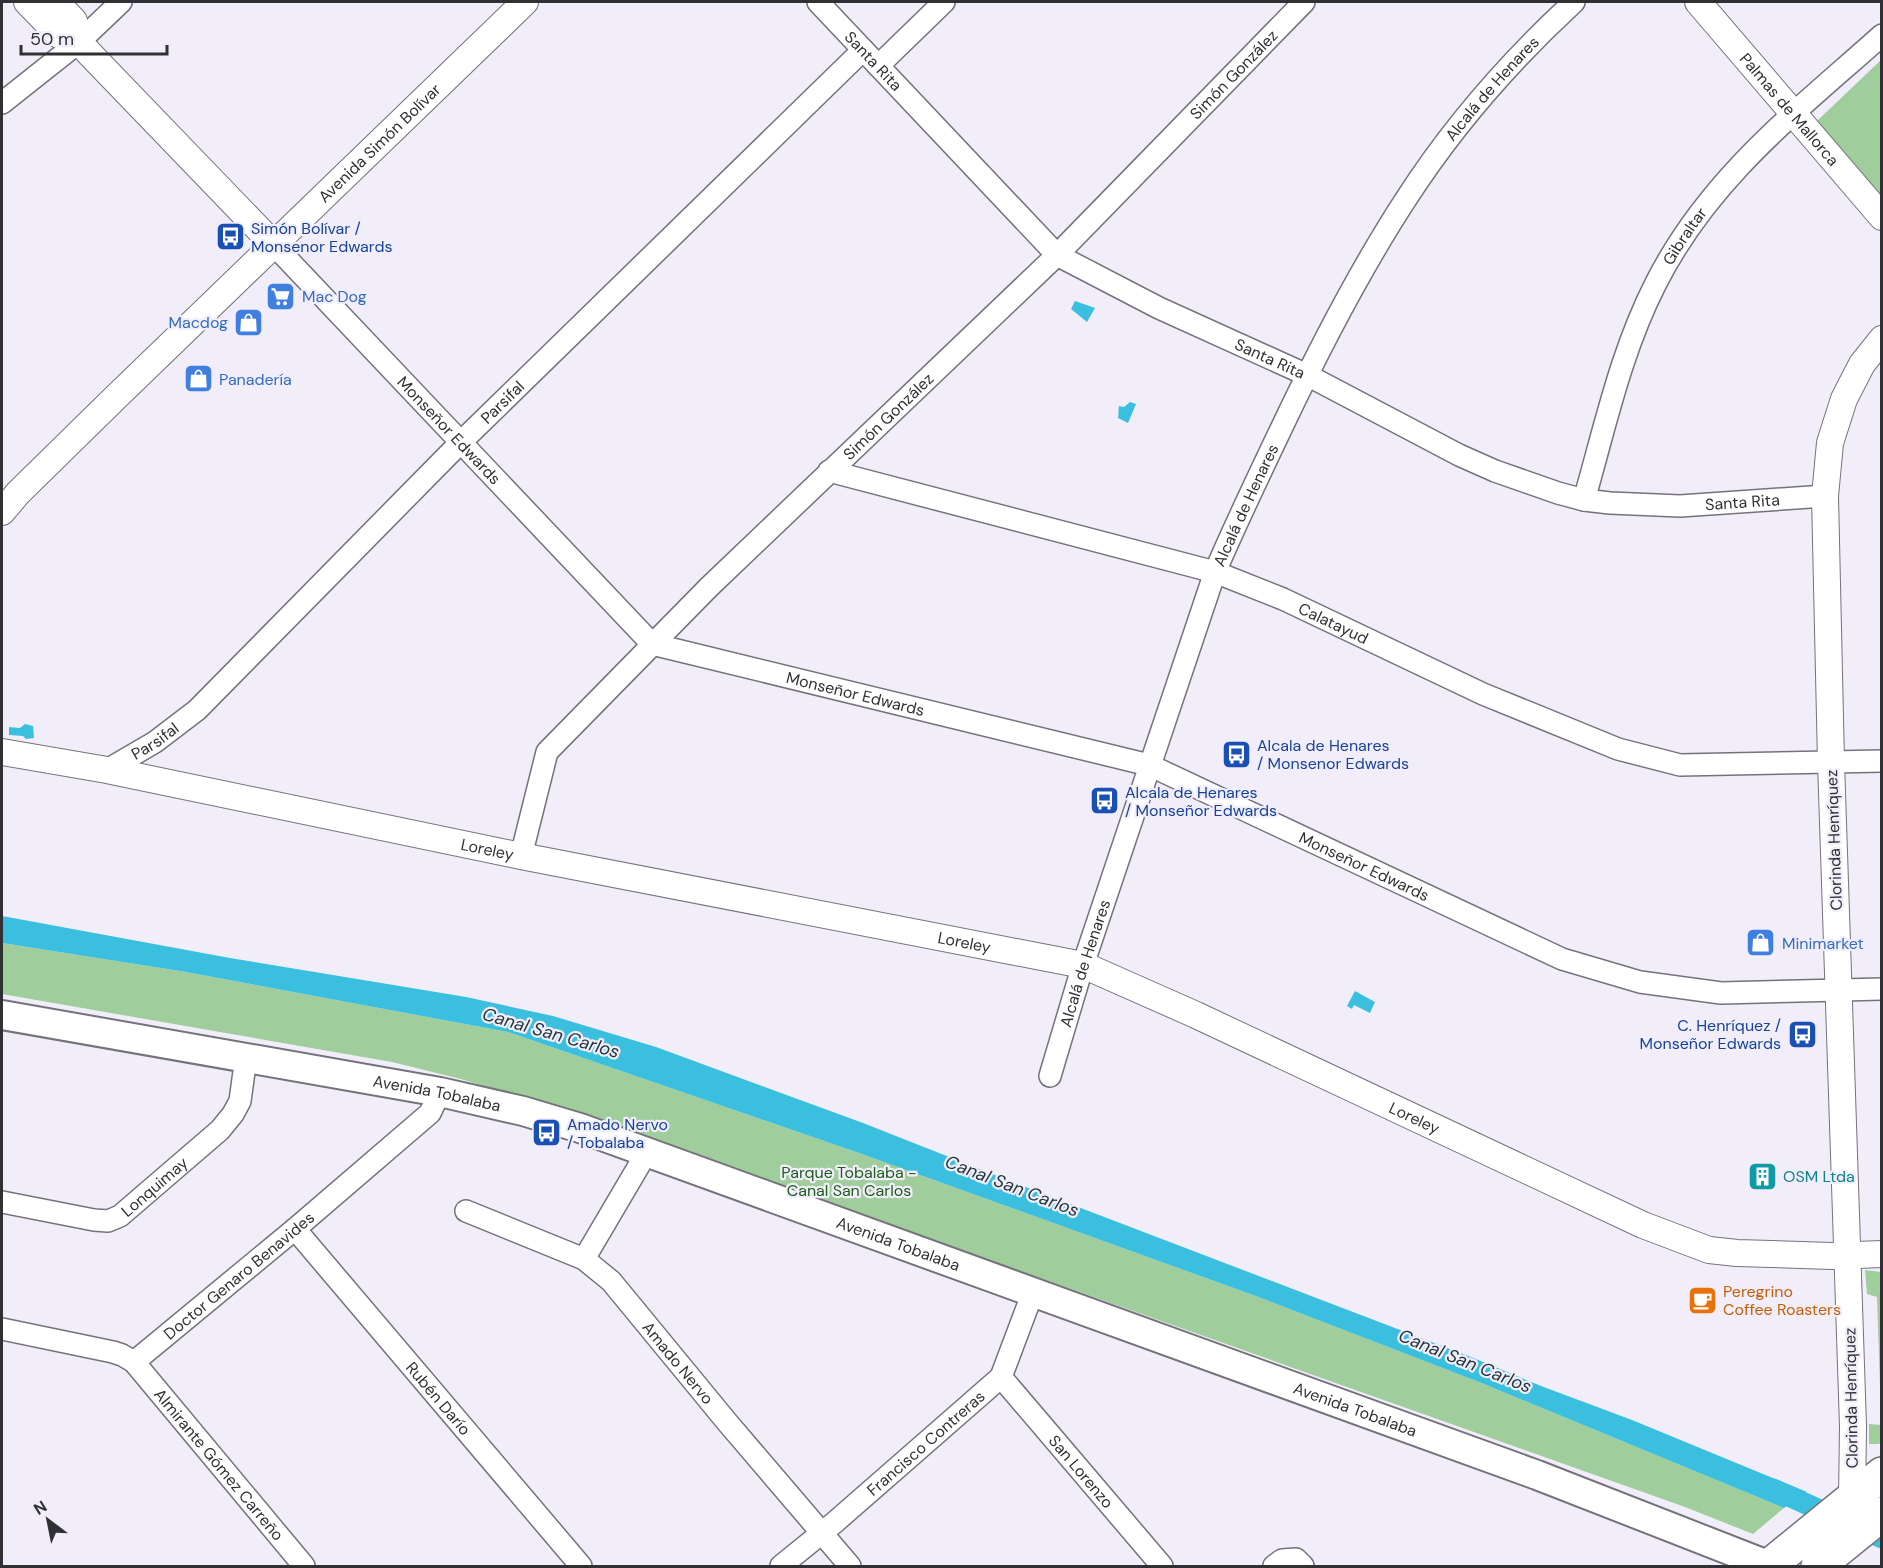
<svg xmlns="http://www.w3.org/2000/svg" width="1883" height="1568" font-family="'DM Sans',sans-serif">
	<rect width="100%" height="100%" fill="#f1edf9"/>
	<!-- green -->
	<g fill="#9fcd9b">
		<polygon points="1881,60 1881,198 1817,121"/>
		<polygon points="2,943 186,972 508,1032 859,1153 1253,1295 1479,1382 1784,1508 1753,1534 1685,1507 1040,1278 670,1151 574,1114 461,1079 392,1062 2,994"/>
		<polygon points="1865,1270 1881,1272 1881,1415 1877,1297 1867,1294"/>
		<polygon points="1869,1424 1881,1425 1881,1442 1879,1444 1869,1444"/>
	</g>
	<!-- water -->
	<g fill="#3abfdf">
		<polygon points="1075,301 1095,308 1087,322 1071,309"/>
		<path d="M1130,402L1136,404L1128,423L1118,418C1119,414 1118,410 1119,406L1124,407Z"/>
		<polygon points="25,724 33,726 34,738 26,739 23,736 9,735 9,727 20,728"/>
		<polygon points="2,916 230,958 466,997 553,1016 656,1047 863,1123 1010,1181 1476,1359 1541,1386 1632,1420 1807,1492 1784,1508 1479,1382 1253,1295 859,1153 508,1032 186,972 2,943"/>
		<polygon points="1355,991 1375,1002 1370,1013 1354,1005 1352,1009 1347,1006"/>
	</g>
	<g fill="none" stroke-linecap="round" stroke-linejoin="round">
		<!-- canal -->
		<polyline stroke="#3abfdf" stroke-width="21" points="1773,1489 1882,1538"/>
		<defs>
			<g id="minor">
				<path id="s1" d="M818,2L1057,255L1159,308L1307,375L1459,455L1495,471L1558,493L1584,500L1610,503L1680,506L1825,496"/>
				<polyline points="878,66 944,2"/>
				<polyline points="2,103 79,42 121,2"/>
				<path id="s2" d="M274,245L652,644L1149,765L1562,959L1640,982L1721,993L1882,989"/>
				<path id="s3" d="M829,471L1215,572L1283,599L1483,694L1618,749L1680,765L1882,761"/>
				<path id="s4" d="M1584,500C1605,427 1621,351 1656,283C1709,178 1796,112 1882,35"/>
				<path id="s5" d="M107,770L155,742L197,710L460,443L863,50"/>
				<path id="s6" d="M521,856L547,752L709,587L1057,255L1304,2"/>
				<path id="s7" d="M1050,1076L1083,965L1215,572C1236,523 1259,475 1282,427C1319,349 1359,271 1406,199C1453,126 1511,60 1574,2"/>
				<path id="s8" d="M2,1202L94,1220L108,1221L120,1216L220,1130L233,1114L240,1101L246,1057"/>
				<path id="s9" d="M466,1211L584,1259L611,1281L727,1422L850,1566"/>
				<path id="s10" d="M295,1229L581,1566"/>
				<polyline points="584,1259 647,1152"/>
				<path id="s11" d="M2,1329L113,1352L122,1355L134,1362L304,1566"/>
				<path id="s12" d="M134,1362L295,1229L430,1113L440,1092"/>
				<path id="s13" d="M1001,1377L1162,1566"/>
				<path id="s14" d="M781,1566L834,1523L1001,1377L1033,1292"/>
				<polyline points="1274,1566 1282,1560 1296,1559 1303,1566"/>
			</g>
			<g id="tertiary">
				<polyline points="27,2 59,35 79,42"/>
				<polyline points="56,2 74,21 79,42 89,53 274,245"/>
				<path id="s15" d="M1698,2L1882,217"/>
				<path id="s16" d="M2,512L18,493L117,396L525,2"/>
				<path id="s17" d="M2,752L107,770L521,856L1083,965L1196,1015L1643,1225L1709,1250L1737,1253L1832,1256L1882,1254"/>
				<polyline points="1852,1499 1853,1426 1831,762 1825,496 1830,443 1844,399 1862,364 1882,339"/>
			</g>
			<g id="secondary">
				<path id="s18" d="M2,1015L440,1092L523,1111L580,1128L1537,1475L1770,1566"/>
			</g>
			<g id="primary">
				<polyline points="1769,1566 1882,1474"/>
				<polyline points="1818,1566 1882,1514"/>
			</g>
		</defs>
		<!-- minor casing -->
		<use href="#minor" stroke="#75727c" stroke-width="24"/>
		<!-- tertiary casing -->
		<use href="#tertiary" stroke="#75727c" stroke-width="28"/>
		<!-- secondary casing -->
		<use href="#secondary" stroke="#75727c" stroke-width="32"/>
		<!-- primary casing -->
		<use href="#primary" stroke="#75727c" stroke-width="36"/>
		<!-- minor -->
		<use href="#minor" stroke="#fff" stroke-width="21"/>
		<!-- tertiary -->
		<use href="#tertiary" stroke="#fff" stroke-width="26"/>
		<!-- secondary -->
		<use href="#secondary" stroke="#fff" stroke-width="28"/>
		<!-- primary -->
		<use href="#primary" stroke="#fff" stroke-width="33"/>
	</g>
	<!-- icons -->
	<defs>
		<symbol id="bus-square" viewBox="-11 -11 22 22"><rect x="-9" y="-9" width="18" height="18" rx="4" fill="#1a4fb4" stroke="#f1edf9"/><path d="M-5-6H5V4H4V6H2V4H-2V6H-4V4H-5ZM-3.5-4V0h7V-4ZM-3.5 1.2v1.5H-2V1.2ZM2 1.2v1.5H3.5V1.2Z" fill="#fff"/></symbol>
		<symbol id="supermarket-square" viewBox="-11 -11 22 22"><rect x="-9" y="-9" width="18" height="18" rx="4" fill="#3f7fe0" stroke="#f1edf9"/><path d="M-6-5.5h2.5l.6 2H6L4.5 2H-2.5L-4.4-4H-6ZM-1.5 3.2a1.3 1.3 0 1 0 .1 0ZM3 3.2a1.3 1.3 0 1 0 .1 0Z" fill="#fff"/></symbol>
		<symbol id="shop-square" viewBox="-11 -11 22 22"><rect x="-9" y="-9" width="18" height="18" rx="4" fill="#3f7fe0" stroke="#f1edf9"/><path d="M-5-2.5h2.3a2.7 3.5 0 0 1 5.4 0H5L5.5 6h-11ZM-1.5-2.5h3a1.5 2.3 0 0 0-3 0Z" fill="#fff"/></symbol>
		<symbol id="building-square" viewBox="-11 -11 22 22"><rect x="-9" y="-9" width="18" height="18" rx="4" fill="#0f9aa8" stroke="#f1edf9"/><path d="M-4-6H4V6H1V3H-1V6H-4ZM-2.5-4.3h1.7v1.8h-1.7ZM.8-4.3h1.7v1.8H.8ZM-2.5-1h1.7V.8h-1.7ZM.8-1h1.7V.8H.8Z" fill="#fff"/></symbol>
		<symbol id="cafe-square" viewBox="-11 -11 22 22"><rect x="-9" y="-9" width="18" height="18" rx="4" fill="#e8710a" stroke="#f1edf9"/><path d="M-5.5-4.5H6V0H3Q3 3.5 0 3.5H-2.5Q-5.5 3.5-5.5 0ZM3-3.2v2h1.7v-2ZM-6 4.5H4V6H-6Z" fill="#fff"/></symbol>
	</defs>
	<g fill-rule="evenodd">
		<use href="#bus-square" x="214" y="220" width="33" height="33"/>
		<use href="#supermarket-square" x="264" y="280" width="33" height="33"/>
		<use href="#shop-square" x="232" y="306" width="33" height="33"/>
		<use href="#shop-square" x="182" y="362" width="33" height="33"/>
		<use href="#bus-square" x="1220" y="738" width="33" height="33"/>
		<use href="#bus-square" x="1088" y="784" width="33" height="33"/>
		<use href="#shop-square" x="1744" y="926" width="33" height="33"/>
		<use href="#bus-square" x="1786" y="1018" width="33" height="33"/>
		<use href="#bus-square" x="530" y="1116" width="33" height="33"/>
		<use href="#building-square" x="1746" y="1160" width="33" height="33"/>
		<use href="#cafe-square" x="1686" y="1284" width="33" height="33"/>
	</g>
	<g text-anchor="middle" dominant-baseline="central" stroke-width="4.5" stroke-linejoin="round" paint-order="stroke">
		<!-- street labels -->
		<g font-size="16" fill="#313035" stroke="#f1edf9">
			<text stroke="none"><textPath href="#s1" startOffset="81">Santa Rita</textPath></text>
			<text stroke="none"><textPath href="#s6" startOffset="1072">Simón González</textPath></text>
			<text stroke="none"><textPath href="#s7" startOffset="1090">Alcalá de Henares</textPath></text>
			<text stroke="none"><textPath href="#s15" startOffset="141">Palmas de Mallorca</textPath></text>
			<text stroke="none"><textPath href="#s16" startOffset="528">Avenida Simón Bolívar</textPath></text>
			<text stroke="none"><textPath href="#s4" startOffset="284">Gibraltar</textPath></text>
			<text stroke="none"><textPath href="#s1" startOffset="585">Santa Rita</textPath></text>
			<text stroke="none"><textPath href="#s5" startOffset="542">Parsifal</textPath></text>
			<text stroke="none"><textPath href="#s6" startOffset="586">Simón González</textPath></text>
			<text stroke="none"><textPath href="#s2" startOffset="255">Monseñor Edwards</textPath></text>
			<text stroke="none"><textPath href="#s1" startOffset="1089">Santa Rita</textPath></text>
			<text stroke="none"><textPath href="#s7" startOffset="604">Alcalá de Henares</textPath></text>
			<text stroke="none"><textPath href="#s3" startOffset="528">Calatayud</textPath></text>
			<text stroke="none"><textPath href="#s2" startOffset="759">Monseñor Edwards</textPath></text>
			<text stroke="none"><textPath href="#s5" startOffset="56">Parsifal</textPath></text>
			<text transform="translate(1834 840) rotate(-92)">Clorinda Henríquez</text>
			<text stroke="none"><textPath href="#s17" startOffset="495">Loreley</textPath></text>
			<text stroke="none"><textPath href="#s2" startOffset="1299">Monseñor Edwards</textPath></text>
			<text stroke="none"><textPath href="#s17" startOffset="981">Loreley</textPath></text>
			<text stroke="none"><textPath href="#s7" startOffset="118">Alcalá de Henares</textPath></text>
			<text stroke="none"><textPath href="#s18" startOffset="442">Avenida Tobalaba</textPath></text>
			<text stroke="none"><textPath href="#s17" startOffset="1467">Loreley</textPath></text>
			<text stroke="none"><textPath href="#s8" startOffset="166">Lonquimay</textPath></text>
			<text stroke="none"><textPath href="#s18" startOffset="928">Avenida Tobalaba</textPath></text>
			<text stroke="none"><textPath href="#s12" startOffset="136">Doctor Genaro Benavides</textPath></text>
			<text stroke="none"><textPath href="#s9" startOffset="268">Amado Nervo</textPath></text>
			<text stroke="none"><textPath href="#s10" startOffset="222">Rubén Darío</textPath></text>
			<text transform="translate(1851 1398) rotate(-91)">Clorinda Henríquez</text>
			<text stroke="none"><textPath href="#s18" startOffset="1414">Avenida Tobalaba</textPath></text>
			<text stroke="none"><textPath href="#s14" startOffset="190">Francisco Contreras</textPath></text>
			<text stroke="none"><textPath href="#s11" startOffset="270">Almirante Gómez Carreño</textPath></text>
			<text stroke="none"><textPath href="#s13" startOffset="124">San Lorenzo</textPath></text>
		</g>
		<!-- transit labels -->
		<g font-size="16" fill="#164399" stroke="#f1edf9" text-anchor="start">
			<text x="251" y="228">Simón Bolívar /<tspan x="251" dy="18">Monsenor Edwards</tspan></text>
			<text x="1257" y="745">Alcala de Henares<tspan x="1257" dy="18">/ Monsenor Edwards</tspan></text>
			<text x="1125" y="792">Alcala de Henares<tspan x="1125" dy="18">/ Monseñor Edwards</tspan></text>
			<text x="1781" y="1025" text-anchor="end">C. Henríquez /<tspan x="1781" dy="18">Monseñor Edwards</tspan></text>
			<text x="567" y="1124">Amado Nervo<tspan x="567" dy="18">/ Tobalaba</tspan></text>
		</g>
		<!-- shop labels -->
		<g font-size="16" fill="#366cbe" stroke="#f1edf9" text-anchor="start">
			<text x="302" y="296">Mac Dog</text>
			<text x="228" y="322" text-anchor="end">Macdog</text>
			<text x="219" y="379">Panadería</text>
			<text x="1782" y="943">Minimarket</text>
		</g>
		<!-- park labels -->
		<g font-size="16" fill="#1b5d1b" stroke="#f1edf9">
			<text x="849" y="1172">Parque Tobalaba -<tspan x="849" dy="18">Canal San Carlos</tspan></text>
		</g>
		<!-- culture labels -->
		<g font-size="16" fill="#0d838f" stroke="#f1edf9" text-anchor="start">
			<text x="1783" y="1176">OSM Ltda</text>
		</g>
		<!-- food labels -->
		<g font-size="16" fill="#c56008" stroke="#f1edf9" text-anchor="start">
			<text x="1723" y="1291">Peregrino<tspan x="1723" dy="18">Coffee Roasters</tspan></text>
		</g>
		<!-- water labels -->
		<g font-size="18" font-style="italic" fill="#1f353b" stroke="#f1edf9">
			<text transform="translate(551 1033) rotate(16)">Canal San Carlos</text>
			<text transform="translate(1012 1186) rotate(21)">Canal San Carlos</text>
			<text transform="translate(1465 1361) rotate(22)">Canal San Carlos</text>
		</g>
	</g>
	<!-- border -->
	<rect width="1883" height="1568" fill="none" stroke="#313035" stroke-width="6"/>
	<!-- north arrow -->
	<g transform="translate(48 1520) rotate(328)" stroke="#f1edf9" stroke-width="4.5" paint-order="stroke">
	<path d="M0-4.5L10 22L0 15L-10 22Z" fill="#313035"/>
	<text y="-9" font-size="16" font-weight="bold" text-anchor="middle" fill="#313035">N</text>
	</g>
	<!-- scale -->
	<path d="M21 45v9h146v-9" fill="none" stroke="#313035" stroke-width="3"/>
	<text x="30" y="45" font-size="18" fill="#313035" stroke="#f1edf9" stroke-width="4.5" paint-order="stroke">50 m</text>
</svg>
